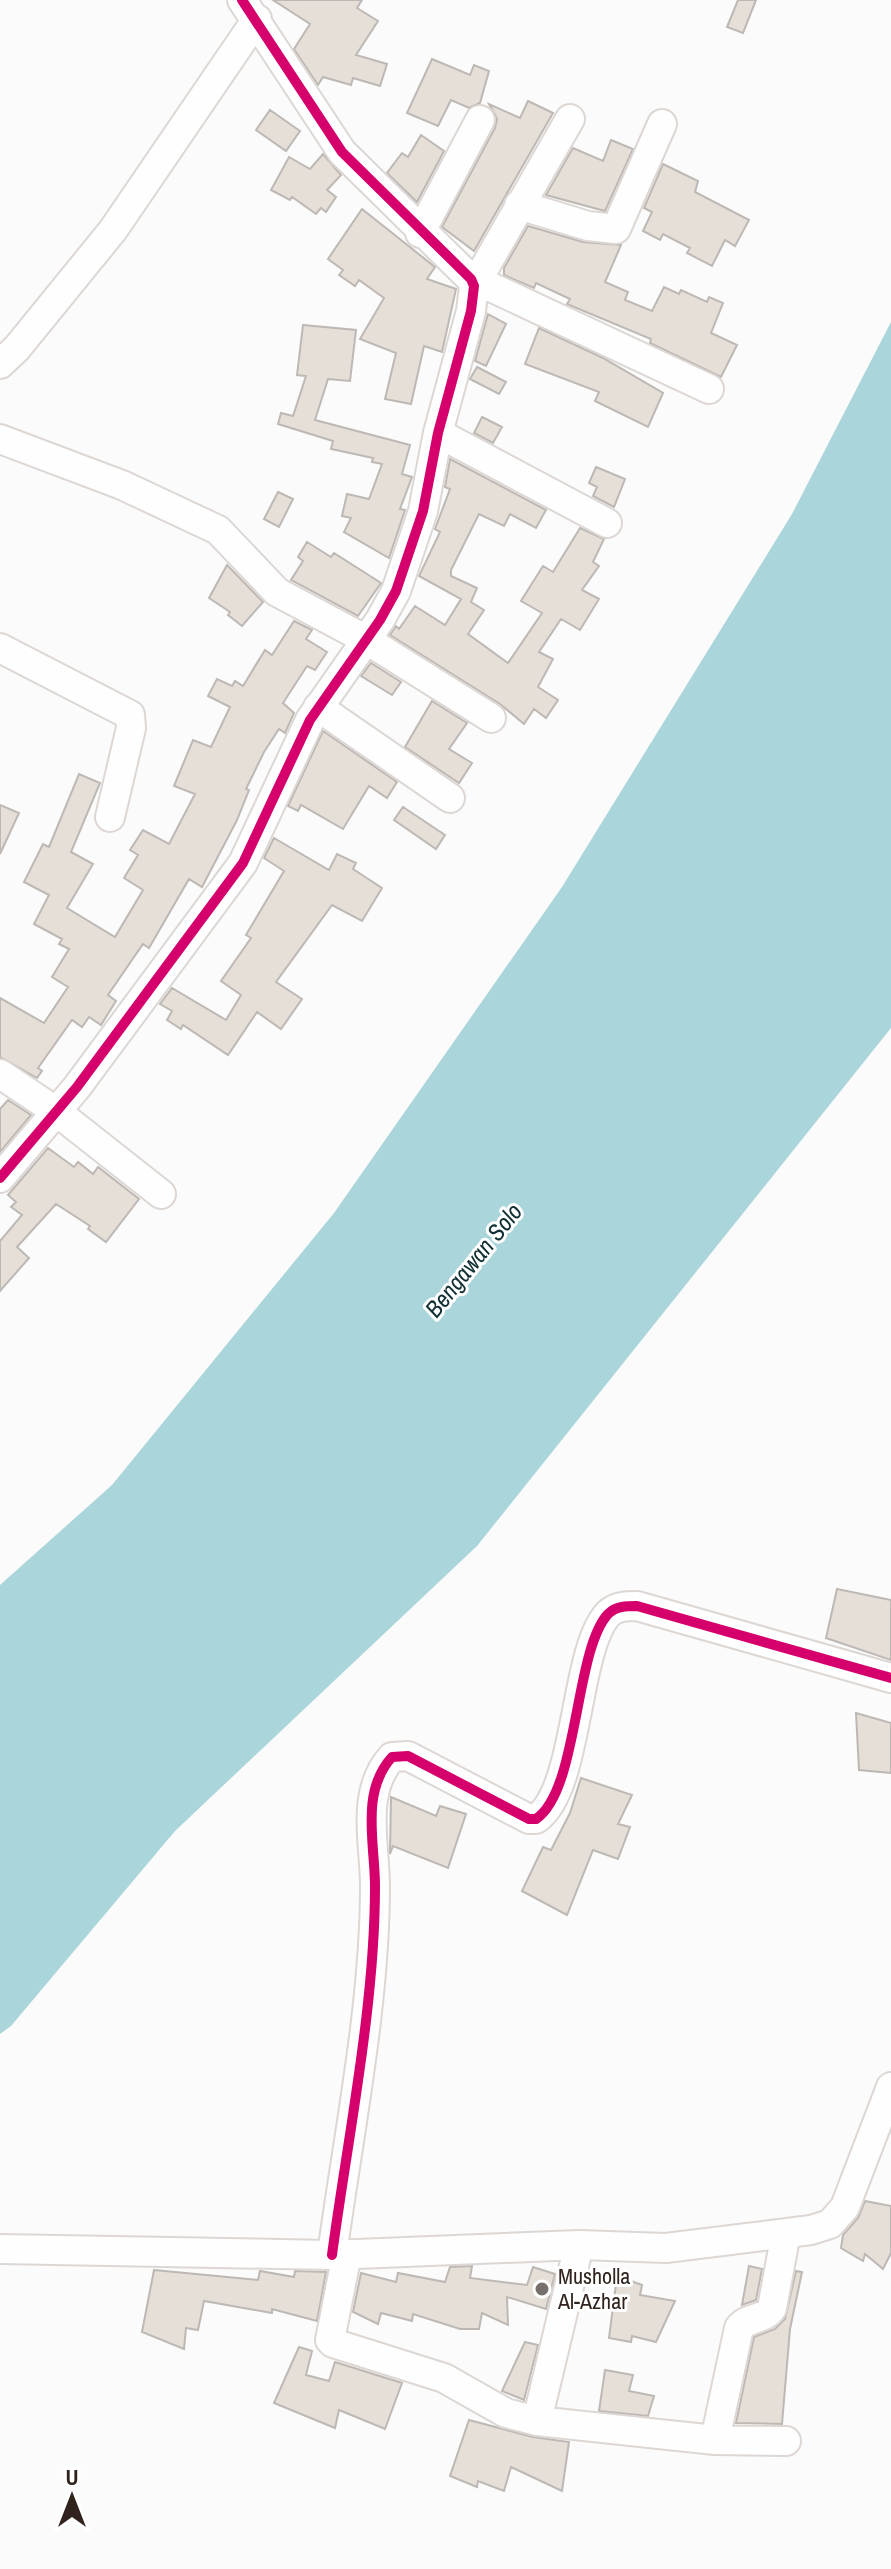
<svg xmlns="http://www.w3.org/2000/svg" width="891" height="2569" font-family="'Archivo Narrow',sans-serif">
  <rect width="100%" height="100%" fill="#fbfbfb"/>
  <path fill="#aad5da" d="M891 322V1028L477 1546 175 1831 11 2026 0 2034V1585L112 1485 334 1213 562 887 792 514Z"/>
  <path fill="#e6dfd8" stroke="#bdb8b4" stroke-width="2" d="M273 0H362L357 8 378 21 356 55 387 64 380 86 353 78 351 85 323 77 318 85 294 49 310 24Z
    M738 0H756L743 33 727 27Z
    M432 59 470 75 474 65 489 71 480 103 469 108 451 100 438 126 407 113Z
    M528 101 553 113 474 251 442 227 495 128 497 119 489 104 520 118Z
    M270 110 300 131 286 151 256 130Z
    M421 135 444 151 417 202 387 173 402 153 408 157Z
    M611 140 633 149 605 211 546 195 573 148 603 161Z
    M323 154 341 175 327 190 336 197 326 212 321 208 316 214 292 197 290 200 271 190 289 157 310 169Z
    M663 164 698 181 695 192 749 220 735 246 725 240 712 266 687 253 690 248 663 234 660 240 643 231 652 212 644 208Z
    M362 209 435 267 427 279 456 289 442 352 424 346 411 404 385 399 396 353 360 339 384 298 359 280 355 286 339 275 343 270 328 259Z
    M528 226 583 242 621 245 605 282 628 292 625 300 652 311 664 287 679 294 681 290 707 302 709 297 723 303 711 333 737 345 721 377 650 343 651 339 567 304 570 299 536 283 534 288 504 275V268Z
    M488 314 506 324 486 366 475 361Z
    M303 325 356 330 350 381 328 379 315 420 410 445 402 474 412 477 400 509 405 510 389 558 344 532 351 518 342 516 347 494 369 499 382 464 372 462 373 458 331 449 333 441 278 424 281 413 293 416 306 376 297 375Z
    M539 328 603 358 663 393 648 427 595 401 599 392 525 364Z
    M477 367 506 382 499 394 470 379Z
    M482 417 502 427 493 443 474 433Z
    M450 459 546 510 536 528 510 514 504 526 479 514 451 570V576L477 588 471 602 484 610 468 634 508 663 542 613 521 601 543 566 553 572 580 528 604 539 593 562 599 566 582 590 599 599 580 630 561 619 539 652 553 659 538 687 558 700 546 718 534 709 524 724 500 704 390 635 396 626 399 629 415 606 445 625 461 599 419 576 440 532 435 529 450 489 445 487Z
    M596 467 625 479 614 507 593 496 597 487 589 483Z
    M278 492 293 499 279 527 264 519Z
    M307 542 331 557 334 553 381 583 358 616 291 580 303 561 298 557Z
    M227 565 263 602 242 626 228 615 230 612 209 598Z
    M294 621 312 630 306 639 327 652 315 670 307 666 283 703 294 713 285 733 279 729 264 752 246 789 249 790 237 820 202 887 189 879 149 948 143 944 108 995 116 1001 101 1025 89 1017 82 1027 72 1020 38 1068 42 1071 37 1078 0 1057V998L44 1023 68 987 52 977 69 949 59 944 62 939 34 924 49 895 24 882 43 844 49 847 79 774 100 783 71 852 93 864 67 908 115 937 143 890 124 878 138 855 130 850 143 830 169 844 195 794 174 786 193 740 211 747 230 707 208 696 217 679 232 686 235 681 243 686 265 650 272 655Z
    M371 663 401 682 392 695 361 676Z
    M432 701 467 723 449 749 472 763 459 783 405 747Z
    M323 731 397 782 387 798 369 786 343 829 301 805 298 811 288 806Z
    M0 805 19 813 0 854Z
    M403 807 445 835 436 849 394 820Z
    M274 838 329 870 337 854 356 863 353 869 382 888 362 921 332 905 276 982 302 999 281 1029 257 1012 228 1055 183 1025 181 1029 167 1020 172 1011 160 1004 172 988 226 1020 241 995 221 981 251 938 246 935 284 871 264 858Z
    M8 1100 31 1115 0 1152V1109Z
    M48 1148 74 1167 78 1162 93 1174 98 1167 139 1199 106 1242 88 1229 90 1226 56 1204 17 1247 29 1258 0 1291V1241L22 1215 11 1207 16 1202 8 1195Z
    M837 1589 891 1600V1660L826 1638Z
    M856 1713 891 1723V1773L859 1770Z
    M581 1778 632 1795 618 1824 630 1827 618 1859 593 1850 567 1915 522 1891 543 1847 551 1850 570 1813Z
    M391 1797 436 1816 440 1806 466 1814 448 1868 393 1846 390 1854Z
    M865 2201 891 2206V2253L883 2269 865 2254 863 2261 841 2248 843 2235 858 2218Z
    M472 2266 470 2278 527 2285 533 2267 555 2274 546 2309 507 2297 508 2325 482 2313 479 2329H460L413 2314 412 2321 381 2313 378 2324 353 2312 361 2273 396 2282 398 2273 445 2282 450 2267Z
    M749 2266 762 2269 756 2300 742 2305Z
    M154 2270 258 2280 260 2271 294 2277 295 2271 326 2272 317 2321 272 2309V2313L204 2301 198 2330 186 2328 184 2349 142 2332Z
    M796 2271 802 2272 790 2329 782 2424 736 2423 754 2337 775 2329 785 2319Z
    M617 2276 642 2285 640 2295 675 2301 656 2342 632 2336 631 2342 609 2338Z
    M525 2342 538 2345 524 2400 502 2391Z
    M299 2347 312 2351 306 2375 329 2381 335 2362 402 2383 385 2429 339 2410 335 2428 274 2403Z
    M605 2370 633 2375 629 2391 654 2396 648 2416 599 2411Z
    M469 2420 533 2437 569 2442 562 2491 511 2467 504 2491 478 2481 477 2487 450 2476Z"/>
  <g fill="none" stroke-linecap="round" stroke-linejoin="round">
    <g stroke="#ddd7d4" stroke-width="32">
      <path id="minor" d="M519 205 588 226 616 229 662 124
        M420 233 480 120
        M478 281 709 389
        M474 286 570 119
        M0 364 17 348 113 230 257 19
        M438 433 607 523
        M0 439 122 485 218 530 277 592 365 639 491 718
        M0 648 130 715 131 728 110 817
        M318 707 450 798
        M0 1074 57 1112 161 1194
        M0 1178 77 1087 243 863 310 720 380 620 396 591 423 511 438 433 471 311 474 286 471 279 342 152 242 0
        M0 2249 332 2255 579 2245 666 2248 811 2230 830 2224 845 2207 891 2087
        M347 2254 330 2340 333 2343 444 2378 506 2413 537 2421 715 2440 786 2441
        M332 2255C348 2136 375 2006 375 1886 375 1844 360 1792 392 1757L408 1756 529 1819H536C579 1790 574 1651 608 1614 616 1606 627 1606 637 1606L891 1678
        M537 2421 579 2245
        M715 2440 739 2328C747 2317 765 2320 772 2308L786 2233"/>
    </g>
    <use href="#minor" stroke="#fefefe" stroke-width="28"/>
    <g stroke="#fff" stroke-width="15">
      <path id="cycleway" d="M0 1178 77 1087 243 863 310 720 380 620 396 591 423 511 438 433 471 311 474 286 471 279 342 152 242 0
        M332 2255C348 2136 375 2006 375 1886 375 1844 360 1792 392 1757L408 1756 529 1819H536C579 1790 574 1651 608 1614 616 1606 627 1606 637 1606L891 1678"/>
    </g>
    <use href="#cycleway" stroke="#d6006c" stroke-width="10"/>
  </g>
  <circle fill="#776f6b" stroke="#fff" stroke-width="3" cx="542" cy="2289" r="8"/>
  <g text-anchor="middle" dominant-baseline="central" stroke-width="6" stroke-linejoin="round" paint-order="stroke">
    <g font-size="22" fill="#30231d" stroke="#fff" text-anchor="start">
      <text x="558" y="2276">Musholla<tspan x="558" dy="25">Al-Azhar</tspan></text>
    </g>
    <g font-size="24" font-style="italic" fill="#102f33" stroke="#fff">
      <text transform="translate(473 1260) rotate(-51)">Bengawan Solo</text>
    </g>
  </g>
  <g transform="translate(72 2497)" stroke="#ffffff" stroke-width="6" paint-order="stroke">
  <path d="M0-6L14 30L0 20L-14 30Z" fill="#30231d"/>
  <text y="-12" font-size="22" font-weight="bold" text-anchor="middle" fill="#30231d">U</text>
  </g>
</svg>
